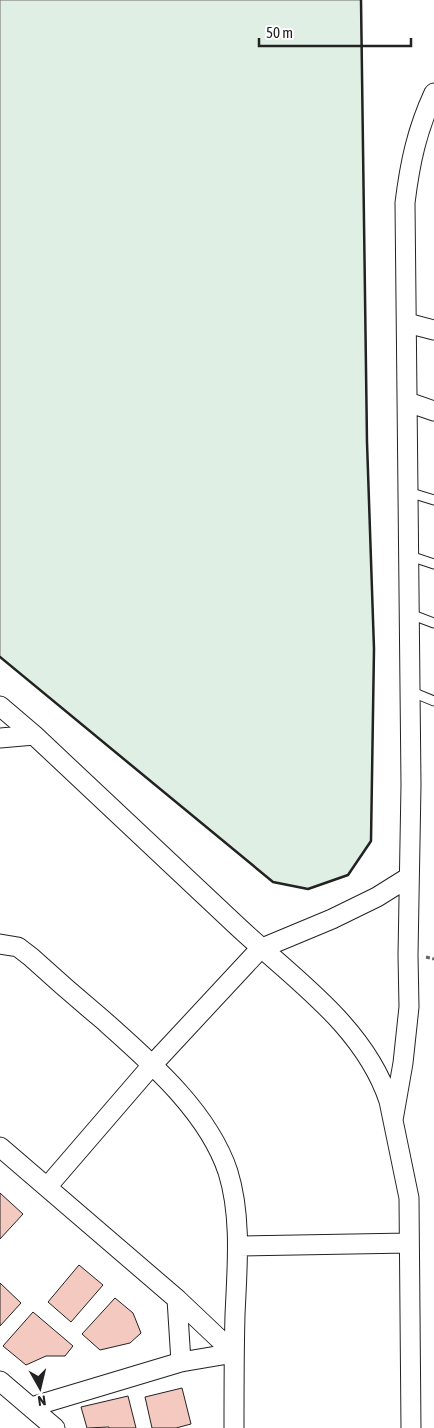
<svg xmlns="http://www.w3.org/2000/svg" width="434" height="1428" font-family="'Asap Condensed',sans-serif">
  <rect width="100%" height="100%" fill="#fff"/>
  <path fill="#e0efe3" stroke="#6f6f6f" d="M0 0H361L367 442 374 649 371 841 348 875 308 889 273 882 0 657Z"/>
  <path fill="#f3c9c0" stroke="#222" d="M0 1193 23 1214 0 1239Z
    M79 1265 103 1285 71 1322 48 1302Z
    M0 1283 21 1303 0 1326Z
    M115 1298 133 1313 141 1333 130 1343 100 1350 82 1334Z
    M33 1312 73 1346 65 1356H46L26 1365 3 1346Z
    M182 1388 191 1424 176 1428H152L145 1397Z
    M128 1396 136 1428H109V1427L87 1428 81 1407Z"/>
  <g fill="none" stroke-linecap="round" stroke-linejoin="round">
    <g stroke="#222" stroke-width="11">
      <path id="service" d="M408 492 434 500
        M410 556 434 564
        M410 614 434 623
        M412 692 434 701"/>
    </g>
    <g stroke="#222" stroke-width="21">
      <path id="minor" d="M407 323 434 330
        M408 402 434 411
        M0 706 34 735C101 798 168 861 235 924 291 977 364 1025 389 1101L409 1198 411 1428
        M0 738 34 735
        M0 944 18 947 31 957C54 978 78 999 102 1019 148 1060 208 1111 228 1172 242 1217 237 1268 235 1315 234 1352 234 1390 234 1428
        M393 1120 403 1063 409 1007 408 955 411 785 405 203C410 162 417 130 434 93
        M0 1147 177 1299 234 1353
        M47 1187 153 1064 260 949 332 919 377 897 409 877
        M238 1246 409 1243
        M177 1299 181 1362
        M0 1381 55 1428
        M31 1407 181 1362 234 1353"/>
    </g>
    <path stroke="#646464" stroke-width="3" stroke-dasharray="4 2.5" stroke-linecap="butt" d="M426 957 434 959"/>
    <use href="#service" stroke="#fff" stroke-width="9"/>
    <use href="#minor" stroke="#fff" stroke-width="19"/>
    <path stroke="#222" stroke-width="2.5" d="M0 657 273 882 308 889 348 875 371 841 374 649 367 442 361 0"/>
  </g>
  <g transform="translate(40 1388) rotate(172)" stroke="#ffffff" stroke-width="4" paint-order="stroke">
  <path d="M0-4L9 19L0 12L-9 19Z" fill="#222222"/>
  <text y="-8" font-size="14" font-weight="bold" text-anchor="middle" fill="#222222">N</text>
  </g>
  <path d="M259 38v8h152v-8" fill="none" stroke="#222222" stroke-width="2.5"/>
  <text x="266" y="38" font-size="15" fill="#222222" stroke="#ffffff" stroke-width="4" paint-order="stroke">50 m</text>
</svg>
